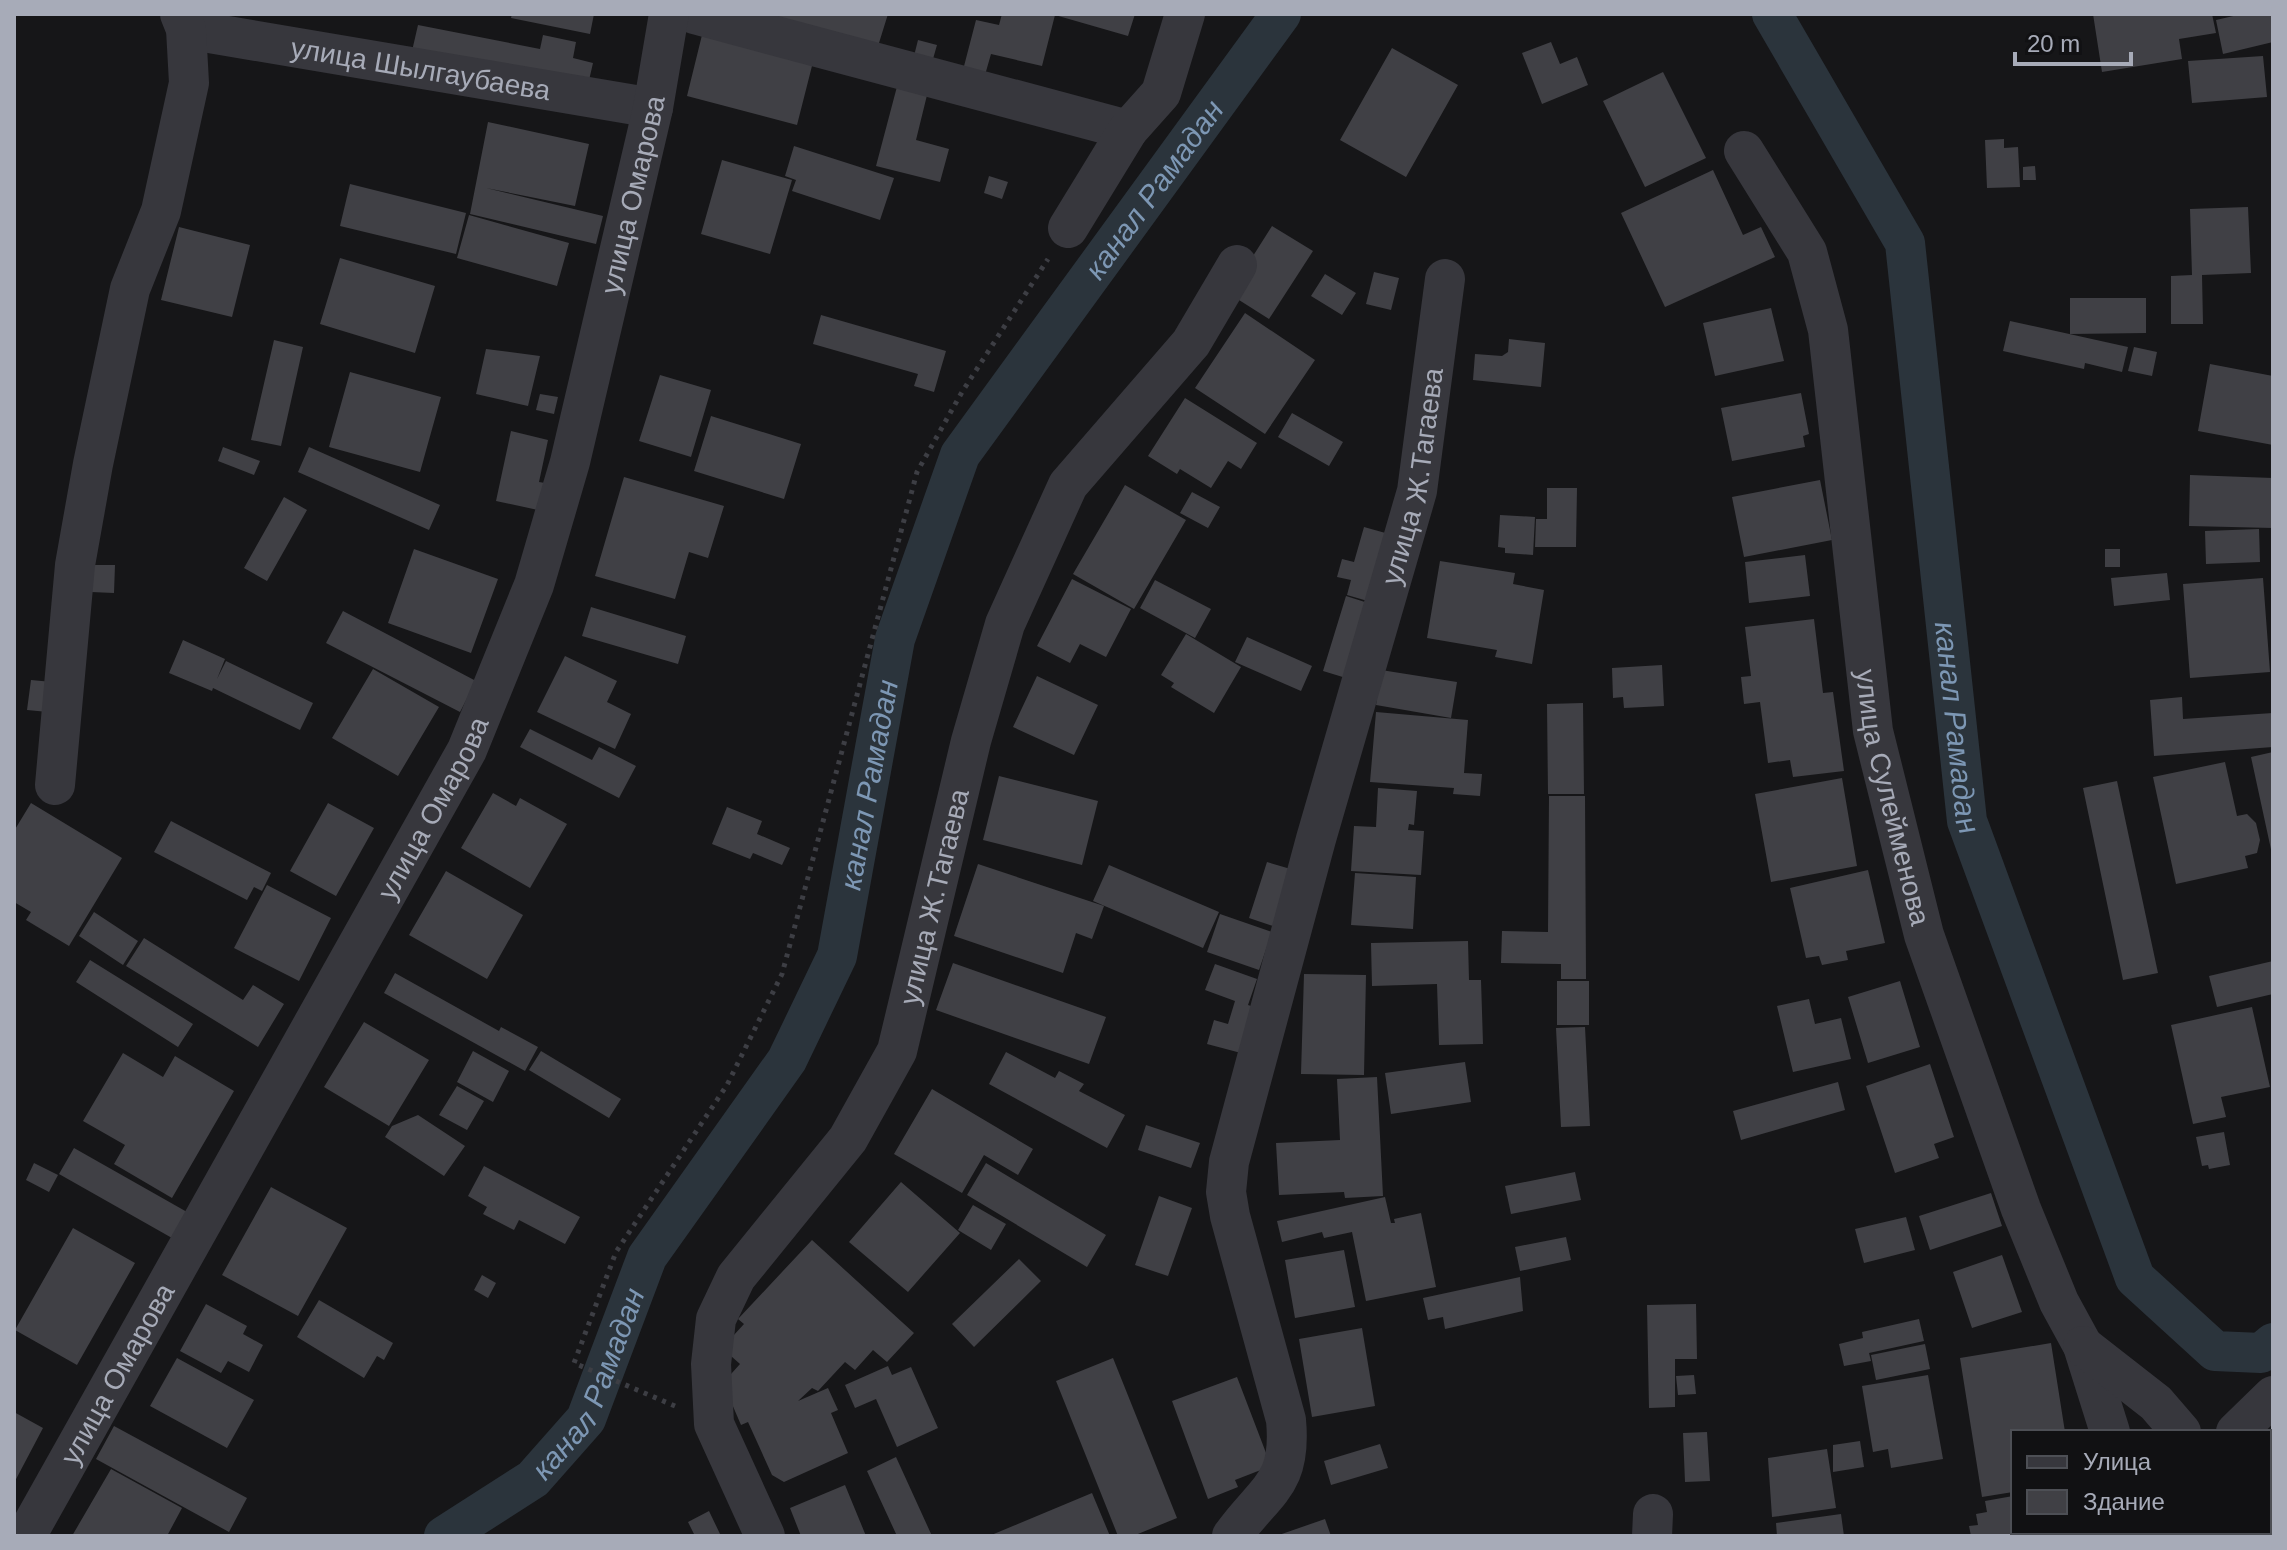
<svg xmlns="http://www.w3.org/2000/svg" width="2287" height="1550" font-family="Helvetica,sans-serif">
  <rect width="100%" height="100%" fill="#161618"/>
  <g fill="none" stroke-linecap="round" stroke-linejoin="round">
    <g stroke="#2b343c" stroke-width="40">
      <path id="s1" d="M1772 14 1905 243 1967 821 2135 1278 2215 1351 2261 1353 2273 1343"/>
      <path id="s2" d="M444 1536 533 1479 586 1419 647 1257 787 1060 837 956 895 639 960 455 1281 14"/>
    </g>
  </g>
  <path fill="#404045" d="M512 14H594L590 34 511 18Z
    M775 14H888L874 59 771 27Z
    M1002 14H1135L1128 36 1055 15 1042 66 991 54 985 75 963 70 976 20 999 25Z
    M2093 14H2212L2216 33 2179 39 2182 59 2102 72Z
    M2242 14H2273V42L2223 54 2216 20Z
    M418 25 540 49 543 35 576 42 573 58 593 63 587 89 412 51Z
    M702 35 813 62 797 125 687 96Z
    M918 40 937 45 931 66 913 60Z
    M1551 42 1560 64 1577 57 1588 85 1542 104 1522 53Z
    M1392 48 1458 85 1406 177 1340 140Z
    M2263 56 2267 97 2192 103 2188 61Z
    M1663 72 1706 158 1645 187 1603 101Z
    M899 79 929 87 916 140 949 149 940 182 876 166Z
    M488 122 589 144 575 206 486 188 603 216 596 244 470 214Z
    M2004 139V148L2018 147 2020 187 1987 188 1985 140Z
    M794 146 894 178 880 220 792 191 796 180 785 176Z
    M722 160 792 180 770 254 701 234Z
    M2035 166 2036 180H2023V167Z
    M1713 170 1743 235 1761 227 1775 257 1665 307 1621 213Z
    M989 176 1008 182 1002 199 984 193Z
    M350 184 466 213 456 254 340 226Z
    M2248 207 2251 273 2202 275 2203 324H2171V276L2192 275 2190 209Z
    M469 215 569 243 557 286 457 258Z
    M1272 226 1313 251 1269 319 1239 300 1241 275Z
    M179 227 250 245 232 317 161 300Z
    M340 258 435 286 415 353 320 324Z
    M1374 272 1399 278 1391 310 1366 304Z
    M1325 274 1356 293 1342 315 1311 296Z
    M2070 298H2146V333L2070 334Z
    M1771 308 1784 361 1715 376 1703 323Z
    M1245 313 1315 360 1265 434 1195 388Z
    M821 315 946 351 934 392 914 386 918 374 813 344Z
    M2010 321 2128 347 2122 372 2085 363 2084 369 2003 351Z
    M1509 339 1545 343 1541 387 1473 380 1475 354 1502 356 1508 352Z
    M274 340 303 347 281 446 251 440Z
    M2134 347 2157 352 2152 376 2128 371Z
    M486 349 540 356 528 406 476 394Z
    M2210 364 2273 376V445L2198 431Z
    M350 372 441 397 420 472 329 447Z
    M660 375 711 390 691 457 639 441Z
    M1801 393 1809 434 1803 436 1805 447 1732 461 1721 408Z
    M540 394 558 397 554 414 536 410Z
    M1185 398 1257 443 1241 469 1228 461 1211 488 1180 469 1177 474 1148 456Z
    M1292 413 1343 442 1329 466 1278 437Z
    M711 416 801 444 784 499 694 471Z
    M511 431 548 440 539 482 545 483 538 510 496 501Z
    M223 447 260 461 254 475 218 461Z
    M309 447 440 505 429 530 298 472Z
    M2190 475 2273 478V528L2189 526Z
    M624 477 724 506 708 558 689 552 675 599 595 576Z
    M1820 480 1832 540 1744 557 1732 497Z
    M1125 485 1186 520 1134 609 1073 574Z
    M1547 488H1577L1576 547H1535L1536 519H1547Z
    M1192 492 1220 507 1208 528 1180 513Z
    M284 497 307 510 267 581 244 568Z
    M1500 515 1535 517 1533 555 1505 553V548L1498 547Z
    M1364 527 1389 534 1371 602 1347 595 1351 580 1337 577 1342 559 1354 562Z
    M2259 529 2260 562 2206 564 2205 531Z
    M414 549 498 579 471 653 388 623Z
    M2105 549H2120V567H2105Z
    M1805 555 1810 596 1749 603 1745 562Z
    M1440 561 1515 573 1513 584 1544 590 1532 664 1495 657 1497 650 1427 638Z
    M92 565H115L114 593 91 592Z
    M2167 573 2170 600 2114 606 2111 578Z
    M2263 578 2270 672 2190 678 2183 584Z
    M1072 579 1131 609 1106 657 1080 644 1070 663 1037 646Z
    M1155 580 1211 609 1195 638 1140 608Z
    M1346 596 1368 603 1346 678 1323 671Z
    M591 607 686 636 678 664 582 636Z
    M343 611 476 681 460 712 326 643Z
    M1814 619 1823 693 1833 692 1844 771 1793 777 1790 760 1768 763 1760 702 1744 704 1741 677 1751 676 1745 627Z
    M1186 634 1241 667 1214 713 1171 687 1174 683 1161 675Z
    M1247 637 1312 666 1301 691 1235 662Z
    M183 640 225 659 217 679 226 661 313 703 300 730 213 688 212 691 169 673Z
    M565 656 617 681 607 702 631 714 615 749 537 712Z
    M1662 665 1664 706 1624 708 1623 697 1613 698 1612 668Z
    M373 669 439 707 398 776 332 738Z
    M1381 670 1457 682 1451 718 1376 705Z
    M1037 676 1098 705 1074 755 1013 727Z
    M31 680 52 682 48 712 27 710Z
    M2182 697 2183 719 2273 713V747L2154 756 2150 700Z
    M1583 703 1584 794H1548L1547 704Z
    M1376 712 1468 720 1464 773 1482 774 1480 796 1453 794 1454 788 1370 782Z
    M530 729 592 760 599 747 636 766 619 798 520 747Z
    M2273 752V854H2272L2251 757Z
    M2225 762 2237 816 2247 814 2256 823 2260 840 2257 853 2245 856 2248 868 2176 884 2153 777Z
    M999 776 1098 801 1082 865 983 840Z
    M1842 778 1857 866 1771 882 1755 794Z
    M2117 781 2158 973 2123 980 2083 788Z
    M1378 788 1417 791 1414 825 1409 824 1408 830 1424 831 1421 875 1351 871 1354 826 1376 827Z
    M493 793 516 806 520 798 567 824 530 888 461 848Z
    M1549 796H1585L1586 979H1561V964L1501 963 1502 931 1548 932Z
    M31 803 122 858 69 946 26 920 31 912 14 902V831Z
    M328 803 374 828 336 896 290 871Z
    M727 807 762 821 757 834 790 848 782 865 753 853 750 859 712 844Z
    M171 821 271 873 262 891 254 887 247 900 154 852Z
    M1267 862 1294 870 1276 927 1249 918Z
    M978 864 1104 906 1092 939 1076 933 1063 973 954 936Z
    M1109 865 1219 912 1203 948 1093 901Z
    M1868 870 1885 943 1846 951 1848 960 1822 965 1819 956 1806 958 1790 888Z
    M446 871 523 915 487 979 409 935Z
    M1355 873 1416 877 1413 929 1351 925Z
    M267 885 331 918 299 981 234 948Z
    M94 912 138 941 123 965 79 936Z
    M1220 914 1272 932 1259 970 1207 952Z
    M144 938 243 1000 253 985 284 1004 258 1047 126 966Z
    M1468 941 1469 980H1481L1483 1044 1439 1045 1437 984 1372 986 1371 943Z
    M90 960 193 1024 178 1047 76 982Z
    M2273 961V994L2217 1007 2209 976Z
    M953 963 1106 1017 1089 1064 936 1010Z
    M1215 964 1257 979 1248 1005 1254 1007 1241 1053 1207 1044 1214 1020 1228 1024 1235 1001 1205 990Z
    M395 973 499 1031 501 1027 538 1047 525 1071 384 993Z
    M1304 974 1366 975 1364 1075 1301 1074Z
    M1557 981H1589V1025H1557Z
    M1900 981 1920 1047 1868 1063 1848 997Z
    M1809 999 1815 1024 1841 1018 1851 1059 1793 1072 1777 1006Z
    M2252 1007 2270 1087 2221 1097 2226 1117 2193 1124 2171 1025Z
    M364 1022 429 1060 389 1126 324 1087Z
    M1585 1027 1590 1126 1561 1127 1556 1028Z
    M473 1051 509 1071 493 1102 457 1082Z
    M541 1051 621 1099 609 1118 529 1070Z
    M1006 1052 1055 1078 1059 1071 1084 1084 1079 1091 1125 1115 1107 1148 989 1084Z
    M123 1053 163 1077 175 1056 234 1091 172 1198 114 1164 125 1145 83 1121Z
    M1465 1062 1471 1102 1391 1114 1385 1073Z
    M1930 1064 1954 1137 1934 1144 1939 1158 1895 1173 1866 1086Z
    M1377 1077 1383 1196 1345 1198 1344 1192 1279 1195 1276 1143 1340 1140 1337 1079Z
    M1838 1082 1845 1110 1741 1140 1733 1111Z
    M457 1086 484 1101 467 1130 439 1115Z
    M932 1089 1033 1149 1018 1175 984 1155 962 1193 894 1154Z
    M418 1115 465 1146 444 1176 385 1137 392 1126Z
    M1146 1125 1200 1143 1191 1168 1138 1150Z
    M2224 1132 2230 1165 2209 1169 2208 1165 2202 1166 2196 1137Z
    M74 1148 187 1212 172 1238 59 1174Z
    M34 1163 58 1175 49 1192 26 1180Z
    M986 1163 1106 1235 1087 1267 967 1195Z
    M484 1166 580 1217 565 1244 519 1220 514 1230 483 1214 487 1207 468 1196Z
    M1575 1172 1581 1200 1511 1214 1505 1186Z
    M901 1182 960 1233 908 1292 849 1242Z
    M271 1187 347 1228 298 1316 222 1275Z
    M1991 1193 2002 1226 1930 1250 1919 1216Z
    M1159 1196 1192 1208 1168 1276 1135 1265Z
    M1385 1197 1391 1223H1395L1394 1219 1421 1213 1436 1287 1366 1301 1352 1232 1324 1238 1322 1232 1282 1242 1277 1221Z
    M973 1205 1006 1224 991 1250 958 1230Z
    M1906 1217 1915 1250 1864 1263 1855 1229Z
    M73 1228 135 1263 77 1365 15 1330Z
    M1566 1237 1571 1260 1520 1271 1515 1247Z
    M812 1240 914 1333 887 1362 873 1350 855 1370 845 1362 818 1391 812 1388 798 1401 828 1388 838 1410 831 1413 848 1453 784 1482 772 1475 748 1422 741 1425 723 1383 740 1364 722 1348 744 1324 738 1319Z
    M1344 1250 1355 1307 1295 1318 1285 1260Z
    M2002 1255 2022 1312 1972 1328 1953 1272Z
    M1019 1259 1041 1281 974 1347 952 1324Z
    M482 1275 496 1283 488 1298 474 1290Z
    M1520 1277 1523 1311 1445 1329 1443 1317 1428 1320 1423 1298Z
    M319 1300 393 1343 384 1360 377 1356 364 1378 297 1337Z
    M206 1304 247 1326 243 1334 263 1345 249 1372 228 1361 221 1373 180 1351Z
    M1696 1304 1697 1359H1675V1407L1649 1408 1647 1305Z
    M1919 1319 1924 1341 1869 1353 1871 1361 1844 1366 1839 1344 1863 1338 1862 1332Z
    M1362 1328 1375 1406 1312 1417 1299 1339Z
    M2051 1343 2065 1432H2013V1492L1982 1497 1960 1358Z
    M1925 1344 1930 1369 1876 1380 1871 1355Z
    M177 1358 254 1400 227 1448 150 1406Z
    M1113 1358 1177 1518 1133 1536H1118L1056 1381Z
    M888 1366 892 1375 911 1367 938 1428 897 1447 876 1399 855 1408 845 1385Z
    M1694 1375 1696 1394 1678 1395 1676 1376Z
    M1928 1375 1943 1459 1891 1468 1888 1449 1873 1452 1862 1386Z
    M1237 1377 1271 1466 1235 1480 1238 1487 1208 1499 1172 1401Z
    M14 1412 43 1428 14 1483Z
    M114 1426 247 1498 229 1532 96 1459Z
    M1707 1432 1710 1481 1685 1482 1683 1433Z
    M1860 1441 1864 1467 1833 1472V1445Z
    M1380 1444 1388 1468 1331 1485 1324 1461Z
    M1827 1449 1836 1508 1772 1517 1768 1458Z
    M896 1457 932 1536H897L867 1471Z
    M111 1469 182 1508 167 1536H72Z
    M845 1485 866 1536H801L790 1508Z
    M1092 1493 1110 1536H989Z
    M2013 1496V1532H2066L2067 1536H1971L1969 1526 1978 1525 1976 1514 1987 1512 1985 1501Z
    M709 1511 721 1536H695L688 1522Z
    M1841 1514 1844 1536H1777L1776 1523Z
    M1325 1519 1331 1536H1276Z"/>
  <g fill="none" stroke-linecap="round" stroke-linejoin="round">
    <path stroke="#3d3e44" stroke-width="5" stroke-dasharray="4 6" stroke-linecap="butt" d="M675 1406 574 1363 616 1252 727 1085 782 974 917 472 962 392 1048 259"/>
    <g stroke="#37373d" stroke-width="40">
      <path d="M694 14 1128 130"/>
      <path id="s3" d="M186 29 653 108"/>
      <path id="s4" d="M1744 151 1807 252 1828 330 1873 731 1924 935 2021 1209 2059 1302 2083 1346 2110 1432"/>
      <path d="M1068 228 1128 130 1161 93 1185 14"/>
      <path d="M55 785 75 565 93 464 130 289 161 211 189 83 186 29 180 14"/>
      <path d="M2083 1346 2156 1403 2181 1432"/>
      <path d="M2236 1432 2273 1396"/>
      <path d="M2126 1532V1536"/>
      <path d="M2253 1532 2254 1536"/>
      <path id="s5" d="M26 1536 467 750 534 585 570 462 653 108 669 14"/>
      <path id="s6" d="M765 1536 714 1424 711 1364 716 1319 736 1277 848 1139 897 1051 971 741 1005 624 1068 485 1191 343 1237 265"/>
      <path id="s7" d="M1232 1536C1266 1489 1292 1485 1286 1420L1230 1216 1226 1192 1229 1162 1316 839 1417 491 1445 279"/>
      <path d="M1652 1536 1653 1514"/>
    </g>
  </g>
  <g text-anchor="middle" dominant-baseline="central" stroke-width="7" stroke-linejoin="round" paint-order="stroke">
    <g font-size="28" fill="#a7abb8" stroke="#111113">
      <text stroke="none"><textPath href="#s3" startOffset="238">улица Шылгаубаева</textPath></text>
      <text stroke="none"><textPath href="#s5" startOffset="1482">улица Омарова</textPath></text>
      <text stroke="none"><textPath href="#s7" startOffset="1110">улица Ж.Тагаева</textPath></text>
      <text stroke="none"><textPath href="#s4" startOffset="672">улица Сулейменова</textPath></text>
      <text stroke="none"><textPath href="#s5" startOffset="834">улица Омарова</textPath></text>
      <text stroke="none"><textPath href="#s6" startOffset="712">улица Ж.Тагаева</textPath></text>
      <text stroke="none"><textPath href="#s5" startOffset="186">улица Омарова</textPath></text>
    </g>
    <g font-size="30" font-style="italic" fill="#7d97b4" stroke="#111113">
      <text stroke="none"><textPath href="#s2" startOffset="1562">канал Рамадан</textPath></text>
      <text stroke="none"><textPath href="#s1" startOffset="752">канал Рамадан</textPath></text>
      <text stroke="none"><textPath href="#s2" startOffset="890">канал Рамадан</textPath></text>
      <text stroke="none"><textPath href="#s2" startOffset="218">канал Рамадан</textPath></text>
    </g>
  </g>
  <rect width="2287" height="1550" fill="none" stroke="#a7abb8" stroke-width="32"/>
  <rect x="2011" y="1430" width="260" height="104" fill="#111113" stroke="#4d4f55" stroke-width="2"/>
  <rect x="2027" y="1456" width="40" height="12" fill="#37373d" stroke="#4d4f55" stroke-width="2"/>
  <text x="2083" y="1470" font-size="24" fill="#a7abb8">Улица</text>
  <rect x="2027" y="1490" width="40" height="24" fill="#404045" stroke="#4d4f55" stroke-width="2"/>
  <text x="2083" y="1510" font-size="24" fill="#a7abb8">Здание</text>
  <path d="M2015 52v12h116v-12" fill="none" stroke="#a7abb8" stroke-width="4"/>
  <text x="2027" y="52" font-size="24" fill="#a7abb8" stroke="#111113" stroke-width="6" paint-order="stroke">20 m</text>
</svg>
